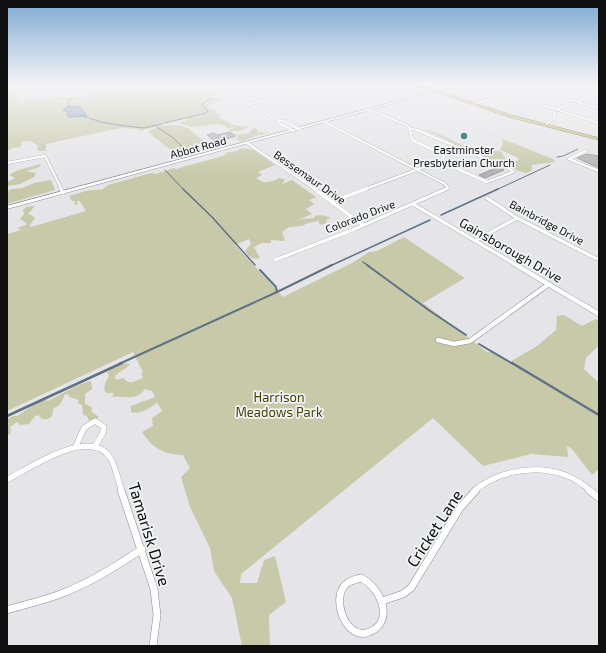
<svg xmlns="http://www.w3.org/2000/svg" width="606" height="653" font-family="'Exo 2',sans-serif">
  <rect width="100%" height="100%" fill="#e5e5e9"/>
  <path fill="#c7c9a9" d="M132 84 142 91H145L150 94 163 89 172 88 182 90 189 86 196 85 193 87 202 88 196 92H205L203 93 204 94H216L212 97 219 98 220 101 208 106 213 109 217 110 216 113 221 115 218 118 231 123 230 125 250 127 239 131H229V129L235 128 234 127 227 128 226 126 216 124 192 127 179 123 180 122 187 120V118L139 131 138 129 121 128 46 144V150L45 151H38L37 145 31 141 22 142 20 147 12 148 7 151V91H17L15 92 21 103 30 101 25 102 24 100 34 99 35 100 57 97 84 98 101 89 92 88 94 85Z
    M178 125 188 128 207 144 177 155C167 146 157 141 148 131L161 126Z
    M253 128 257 129 258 132 270 133 258 135 242 141 236 140 238 137 237 135 249 133Z
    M476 128 553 159 555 162C546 164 539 163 532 165V170L527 173 519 171 509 166 468 150 424 129C439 132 451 141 465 146 477 151 490 148 502 152 504 161 511 162 519 160L517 157 500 150 503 143 502 139Z
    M242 148 254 150 275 165 258 172 262 175 256 178C264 185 271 182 280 178L285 180 282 184 292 180 316 197 309 200 314 204 306 209 312 214 293 222 302 219 314 218 315 216 320 215 329 217V219L326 220 327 222C325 224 322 225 319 224V221L308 223 302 226 289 227 282 232 285 240 284 241 271 240V243H262L254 247 260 258C254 260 248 257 245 251L251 244 249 239 235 245 283 297 352 263 369 252 377 251 404 237 465 278 423 303 487 352H492L508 363 537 346 556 330 557 316 564 315 582 326 596 319 599 321V345L586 358 584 369 599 383V469L592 475 572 449 567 446 568 457 531 454 483 466 433 418 241 574 240 583H257L264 560 275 556 286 602 269 615 270 646H242L232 598 214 571 210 548 190 507 181 477 190 468 183 455C164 454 153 449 142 432L153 426 152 418 162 411 157 402C151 408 140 415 131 412V406L155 397 152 391 145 389C137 401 125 396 112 397L114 393H106C102 387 106 381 109 376L107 373 110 370 126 363 130 364C126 370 119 370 115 377L116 380 123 378C130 386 134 381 143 378L141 374 143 372 133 352 7 411V234L21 230 17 228 26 225V223L20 219 24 214 23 210 26 207 35 206 28 214 31 215 35 218 30 225 31 227 86 211 79 200 77 202 78 204 74 205 75 201H72L69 196C76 194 84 191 91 190 99 189 101 192 108 185L151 173 156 174 174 168 176 169 226 155 225 153 237 151Z
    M41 164 40 167 26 171 36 173 34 177 20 184 7 186V182L15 178 9 175 18 170Z
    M51 180 55 190 7 204V191L12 189 22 188 34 183Z
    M91 381 92 389 85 394V404L92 407V412L99 417 94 420 89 421 87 416 83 415 82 405 78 403 79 400 69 397 68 394 64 395C64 401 58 407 53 409L52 416 48 419H42L38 415 35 416 29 424 20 425 17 422 10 427 11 433 7 436V419L13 416H17L43 399 48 401C62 394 75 385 91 381Z"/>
  <path fill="#819cb4" stroke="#5f7283" d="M68 106 80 107 87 116 69 117 67 114 68 112 63 110Z"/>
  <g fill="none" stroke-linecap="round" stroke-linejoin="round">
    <path stroke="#5f7283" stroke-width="1" d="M69 106 68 101 73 98
      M83 116 101 122 125 126
      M165 123 206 113 208 111 201 105 211 98
      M126 126 144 128 162 124
      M157 127 172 137 188 152
      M557 157 563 156 578 149
      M165 170 184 190
      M496 190 550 165"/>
    <path stroke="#5f7283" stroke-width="1.5" d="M183 189 212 217 255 265
      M441 215 498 189
      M363 262 369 266
      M330 266 430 220"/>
    <path stroke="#5f7283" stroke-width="2" d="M367 265 430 311 466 335
      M277 292 332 265
      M479 344 513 364
      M119 364 277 292 276 287 260 270"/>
    <path stroke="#5f7283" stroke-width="2.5" d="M512 363 599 415
      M7 416 122 363"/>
  </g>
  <path fill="#b2b2b5" stroke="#9b9b9e" d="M230 132 236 136 216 142 207 135 214 133 217 135Z
    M586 154 599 156V168L577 158Z
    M498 167 504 170 485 178 479 175Z"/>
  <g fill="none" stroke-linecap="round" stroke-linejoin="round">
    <g stroke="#8b8b8e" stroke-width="2.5">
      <path id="minor-far5" d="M53 84 55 87 67 89 107 90
        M162 84V87H167L163 84
        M212 84 234 100 253 106 277 120 284 121 299 129
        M503 84 526 88 599 108
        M555 84 596 95
        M192 88 211 84
        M576 89 590 84
        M510 91 539 104 599 123
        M226 94 270 84
        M249 104 343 84
        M473 105 501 95 510 90
        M369 110 407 125 410 131
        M277 120 279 123 294 131
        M325 122 342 131
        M544 126 554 118V113L557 109 599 94
        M409 128 420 131"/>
    </g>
    <g stroke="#8b8b8e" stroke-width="3">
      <path id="minor-far4" d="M292 130 294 131
        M340 130 445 184 448 188 444 190
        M417 130 510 169 513 172 487 182 440 161
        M247 143 316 190
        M586 151 569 159 599 171
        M7 163 45 156 62 190
        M363 190 440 161 444 157 442 154 412 140 410 130"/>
    </g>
    <g stroke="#8b8b8e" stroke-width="4">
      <path id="minor-far3" d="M61 189 63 193
        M314 189 363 225
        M487 198 517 218 597 259 599 257
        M331 202 366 189
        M413 204 518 266
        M475 241 517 218
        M275 260 355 229 446 189"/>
    </g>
    <g stroke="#8b8b8e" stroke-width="5.5">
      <path id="minor-far2" d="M516 265 599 314
        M438 340 454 344 470 341 549 284"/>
    </g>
    <g stroke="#8b8b8e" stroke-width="6">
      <path id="minor-far1" d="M76 446 84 428 95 421 104 427 102 435 95 446
        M7 480C29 468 92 425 111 459 116 468 118 481 122 491
        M474 491C498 471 535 464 565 475 574 478 583 484 591 491"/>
    </g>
    <g stroke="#8b8b8e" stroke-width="8">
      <path id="minor" d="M121 490 154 589 157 615 153 646
        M589 490 599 498
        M361 578C382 588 396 625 366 633 344 638 329 593 349 582 353 580 357 579 361 578Z
        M382 601 403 594 411 588 460 508 476 490
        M7 610C24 605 41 601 58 595 88 584 115 567 142 549"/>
    </g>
    <g stroke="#8b8b8e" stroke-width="1">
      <path id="secondary" d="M9 84H12L7 89V86Z
        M460 84H465L7 209V206Z"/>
    </g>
    <g stroke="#726522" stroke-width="1">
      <path id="primary" d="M417 84 511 115 599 138V140L509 117 412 84Z"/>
    </g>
    <use href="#minor-far5" stroke="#fff" stroke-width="2"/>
    <use href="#minor-far4" stroke="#fff" stroke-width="2.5"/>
    <use href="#minor-far3" stroke="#fff" stroke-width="3.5"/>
    <use href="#minor-far2" stroke="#fff" stroke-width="4.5"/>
    <use href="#minor-far1" stroke="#fff" stroke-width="5.5"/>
    <use href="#minor" stroke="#fff" stroke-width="7"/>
    <use href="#secondary" fill="#fff" fill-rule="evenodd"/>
    <use href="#primary" fill="#cabe80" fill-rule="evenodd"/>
  </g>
  <linearGradient id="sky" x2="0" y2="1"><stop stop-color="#7faad3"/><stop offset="0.48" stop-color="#f3f3f5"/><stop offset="1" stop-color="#f3f3f5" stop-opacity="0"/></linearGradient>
  <rect width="606" height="176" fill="url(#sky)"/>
  <circle fill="#458d8b" stroke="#f2f3f6" stroke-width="1.5" cx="464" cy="136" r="4"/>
  <g text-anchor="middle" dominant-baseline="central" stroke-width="3.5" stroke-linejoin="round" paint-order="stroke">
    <g font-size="11" fill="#0f0f10" stroke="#f2f3f6">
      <text transform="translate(198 147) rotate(-15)">Abbot Road</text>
      <text transform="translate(310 177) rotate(35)">Bessemaur Drive</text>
      <text transform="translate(360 216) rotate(-21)">Colorado Drive</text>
      <text transform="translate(547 222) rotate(28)">Bainbridge Drive</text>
    </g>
    <g font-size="11" fill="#0f0f10" stroke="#f2f3f6">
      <text x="464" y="149">Eastminster<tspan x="464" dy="13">Presbyterian Church</tspan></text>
    </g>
    <g font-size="13" fill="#0f0f10" stroke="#f2f3f6">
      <text transform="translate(511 250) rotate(30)">Gainsborough Drive</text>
    </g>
    <g font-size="13" fill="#424305" stroke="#f2f3f6">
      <text x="279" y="397">Harrison<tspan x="279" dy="15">Meadows Park</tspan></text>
    </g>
    <g font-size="16" fill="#0f0f10" stroke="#f2f3f6">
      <text transform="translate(434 528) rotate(-57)">Cricket Lane</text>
      <text transform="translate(150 534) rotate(73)">Tamarisk Drive</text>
    </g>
  </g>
  <rect width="606" height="653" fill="none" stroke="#0f0f10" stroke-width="16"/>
</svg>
